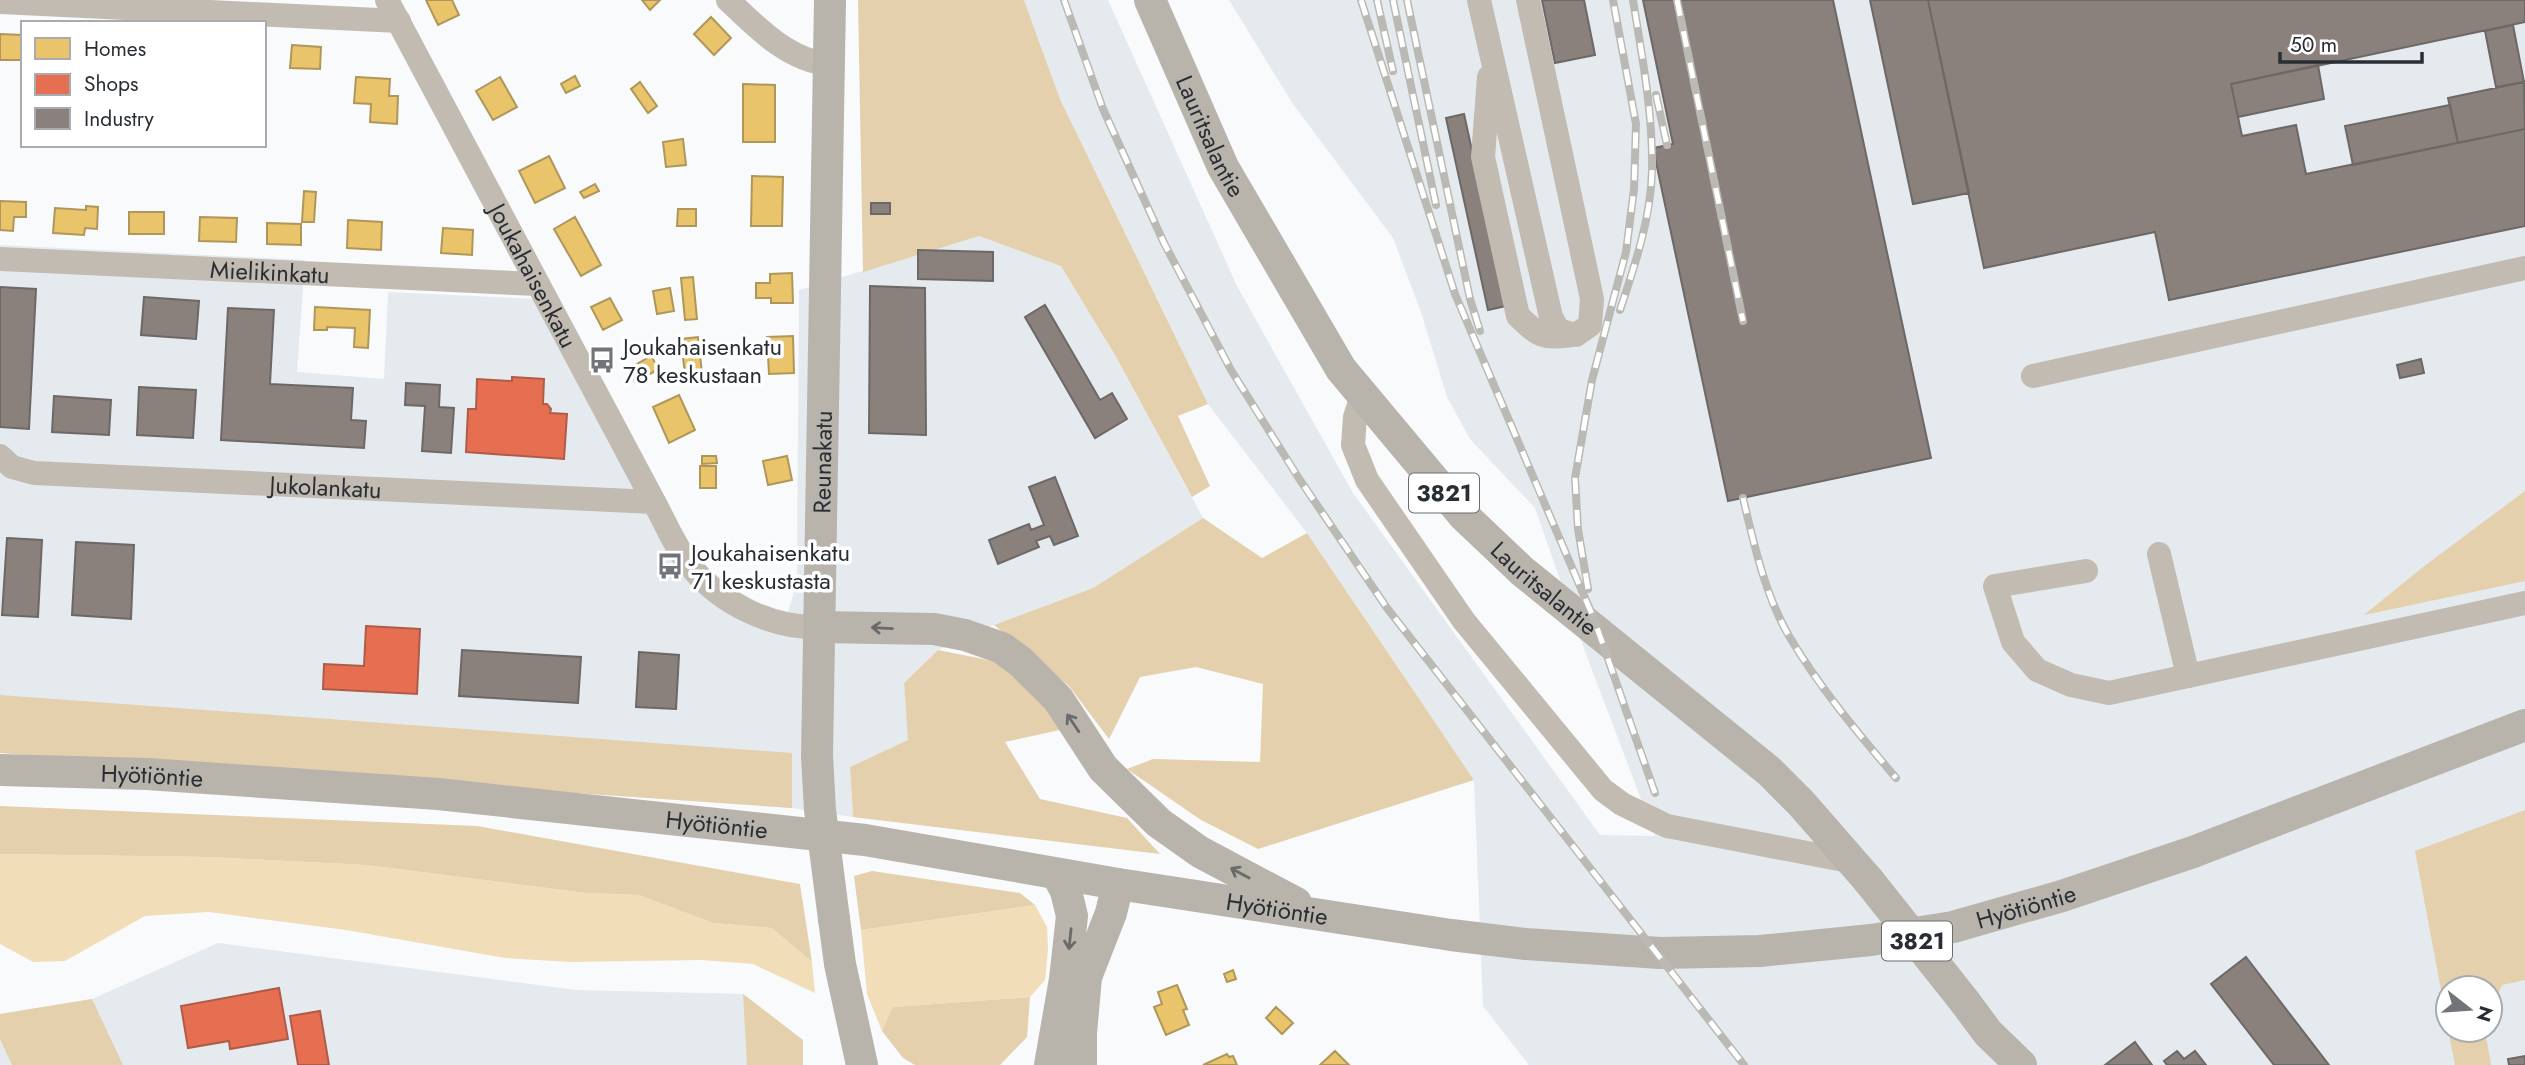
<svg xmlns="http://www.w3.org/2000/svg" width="2525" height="1065" font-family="Jost,sans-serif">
  <rect width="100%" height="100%" fill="#f8fafc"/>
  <path fill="#e5eaef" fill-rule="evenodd" d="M1024 0H1108L1237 286 1353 493 1600 835 1655 836 1586 654 1535 508 1470 439 1447 397 1421 312 1393 238 1293 104 1229 0H2525V1065H1529L1483 1006 1474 780 1307 533 1208 404 1060 99ZM2448 988H2490V1030H2448Z
    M979 236 1062 266 1115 355 1203 518 1093 588 994 625 938 650 904 683 909 740 850 767 853 817 792 808 0 753V245L305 260 297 372 384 379 388 292 556 300 697 559 726 584 786 619 797 582 799 290Z
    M218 943 576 990 743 994 803 1040V1065H0V1014L92 999Z"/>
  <path fill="#f2ddb9" d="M0 854 209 857 366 865 587 893 639 895 713 923 772 928 812 962 815 993 753 964 702 960 571 962 505 958 346 930 209 912 145 916 65 961 33 962 0 944Z
    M1035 905 1047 927 1048 950 1045 980 1030 997 894 1007 882 1031 867 994 861 930Z"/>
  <path fill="#e4d0ac" d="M858 0H1024L1060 99 1208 404 1178 416 1210 486 1192 497 1115 355 1061 266 979 236 863 272Z
    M2525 491V581L2364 615 2423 567Z
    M1203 518 1262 558 1307 533 1474 780 1258 849 1201 820 1127 769 1153 759 1260 762 1263 684 1196 667 1140 677 1109 739 1069 686 994 625 1093 588Z
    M938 650 993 661 1029 683 1060 730 1005 742 1040 799 1127 818 1160 854 853 817 850 767 908 740 904 683Z
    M0 695 792 753V808L0 753Z
    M0 806 477 826 800 884 812 962 772 928 713 923 639 895 587 893 366 865 209 857 0 854Z
    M2525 810V980L2502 985 2490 1012V988H2448V1027L2415 851Z
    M872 871 1020 893 1035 905 861 930 854 876Z
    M743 994 803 1040V1065H747Z
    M1030 997 1027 1037 1000 1065H915L903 1058 882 1031 893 1007Z
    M92 999 123 1065H12L0 1039V1014Z
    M2448 1030H2485L2491 1065H2455Z"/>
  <path fill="#e9c46a" stroke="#af975a" stroke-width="2" d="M426 0H452L459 15 438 25Z
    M642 0H660L650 10Z
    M711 17 731 38 714 55 694 34Z
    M0 34 23 35V60H0Z
    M292 45 321 47 320 69 290 68Z
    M575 76 580 86 566 93 561 84Z
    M356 77 390 79 389 96H398L397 124 370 122 371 104 354 103Z
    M500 77 517 107 493 120 476 91Z
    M640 82 657 106 648 113 631 89Z
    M743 84 775 85V142H743Z
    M683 139 686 165 666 167 663 142Z
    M549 156 565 188 535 203 519 171Z
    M752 176 783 177 782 226H751Z
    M595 184 599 191 584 198 580 192Z
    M304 191 316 192 314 222H302Z
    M0 201 26 202V217H14L13 231 0 230Z
    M86 206 98 207 97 229 85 228 84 235 53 233 55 208 86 210Z
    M678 209H696V226H677Z
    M129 212H164V234H129Z
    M200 217 237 218 236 242 199 241Z
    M575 217 601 265 581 276 554 229Z
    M348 220 382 222 381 250 347 248Z
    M267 223 301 224V245L267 244Z
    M443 228 473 230 472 255 441 253Z
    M792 273 793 303H771V298H756V283H770V274Z
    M693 277 697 319 685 320 681 278Z
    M670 288 674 311 657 314 653 291Z
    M610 298 622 320 603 330 591 307Z
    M315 307 370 310 368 348 354 347 355 328 327 327V330H314Z
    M793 336 794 373 769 374 767 337Z
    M698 337 702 373 685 375 681 339Z
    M651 356 659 369 635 382 628 369Z
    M679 395 695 430 669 443 653 407Z
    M702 456H716L717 463 702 464Z
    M787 456 792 480 768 485 763 461Z
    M700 466H716V488H700Z
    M1233 970 1236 979 1227 982 1224 974Z
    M1177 985 1187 1009 1183 1010 1189 1025 1166 1035 1154 1007 1162 1004 1158 992Z
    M1276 1007 1293 1023 1282 1034 1266 1018Z
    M1335 1051 1349 1065H1320Z
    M1227 1054 1229 1057 1233 1056 1237 1065H1203Z"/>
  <path fill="#e76f51" stroke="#ae5c48" stroke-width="2" d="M512 377 544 379 543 404H547L551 409 550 413 567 414 564 459 466 452 468 409H476L477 379 512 381Z
    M366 626 420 629 417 694 323 689 324 664 364 666Z
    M279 988 288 1039 230 1049 229 1041 188 1048 181 1006Z
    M320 1011 329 1065H298L290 1016Z"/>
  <path fill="#8a817c" stroke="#6d6866" stroke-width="2" d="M1542 0H1584L1595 55 1555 63Z
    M1643 0H1833L1931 458 1728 501 1653 148 1673 144Z
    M1870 0H1928L1969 193 1913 204Z
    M1928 0H2525V22L2231 84 2242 136 2296 125 2306 174 2525 129V226L2169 300 2155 232 1984 268Z
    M2513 25 2524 82 2496 87 2485 31Z
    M2318 65 2324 99 2238 117 2231 84Z
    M2524 82 2525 129 2458 143 2448 98Z
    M2450 105 2458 143 2353 165 2345 126Z
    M1464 114 1506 306 1488 310 1446 118Z
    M871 203H890V214H871Z
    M918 250 993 252V281L918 279Z
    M870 286 925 288 926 435 869 433Z
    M0 287 36 289 29 429 0 427Z
    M144 297 199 301 196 339 141 335Z
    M1045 305 1100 400 1112 393 1127 419 1095 438 1025 317Z
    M228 308 274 310 270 384 353 388 351 420 366 421 364 448 221 440Z
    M2421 359 2424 373 2400 378 2397 365Z
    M406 383 440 385 439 407 454 408 451 453 422 451 425 406 405 405Z
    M139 387 196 390 193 438 137 435Z
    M54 396 111 400 109 435 52 432Z
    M1055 477 1078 536 1054 545 1050 536 1036 541 1039 547 998 564 989 540 1029 524 1031 530 1044 525 1029 487Z
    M7 538 42 540 38 617 2 615Z
    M76 542 134 545 131 619 72 615Z
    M462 650 581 657 578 703 459 696Z
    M639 652 679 655 676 709 636 707Z
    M2246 957 2329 1065H2274L2211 984Z
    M2135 1042 2152 1065H2105Z
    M2177 1051 2184 1059 2195 1051 2206 1065H2167L2164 1061Z
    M2525 1056V1065H2509L2508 1059Z"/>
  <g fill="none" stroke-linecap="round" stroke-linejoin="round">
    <g stroke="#c1bbb2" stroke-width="24">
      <path id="s1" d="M387 0 654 502C665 522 677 551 692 568 722 604 773 629 820 627"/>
      <path d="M728 0C756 27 789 61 829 64"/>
      <path d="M1479 0 1551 317 1558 330 1576 335 1590 325 1592 299 1528 0"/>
      <path d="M0 2 399 21"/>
      <path d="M1489 77 1483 157 1518 316C1539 336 1542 339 1571 335"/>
      <path id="s2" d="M0 259 537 284"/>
      <path d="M2033 376 2525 268"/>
      <path d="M1362 396 1355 417 1353 445 1367 480 1464 621 1603 790 1622 804 1667 826 1854 862"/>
      <path id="s3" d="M0 456 12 467 34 473 654 502"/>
      <path d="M2159 554 2188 676 2525 603"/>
      <path d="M2086 571 1995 586 2013 642 2037 670 2071 685 2109 693 2188 676"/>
    </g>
    <g stroke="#b8b4ac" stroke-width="32">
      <path id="s4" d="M1150 0 1223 167 1341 369 1464 516 1522 571 1769 771 1801 803 1869 881"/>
      <path d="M820 627 934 629 965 635 1002 648 1021 662 1058 699 1103 768 1159 823 1200 852 1296 903"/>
      <path id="s5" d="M817 756 830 0"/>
      <path id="s6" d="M0 770 147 774 438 794 865 840 1118 884 1451 935 1526 944 1660 953 1760 951 1871 940 1953 927 2062 896 2193 852 2525 725"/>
      <path d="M834 919 840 964 862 1065"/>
      <path d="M1965 1002 1988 1033 2021 1065"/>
      <path d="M1050 1065 1065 979 1072 916 1066 891 1057 874"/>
      <path d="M1081 1065V1033L1086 977 1111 913 1118 884"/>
    </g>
    <g stroke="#bbb9b4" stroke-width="8">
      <path id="rail" d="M1064 0 1103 109 1164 243 1231 370 1298 477 1387 608 1744 1065
        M1361 0 1455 294 1594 619 1655 793
        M1377 0 1393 71
        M1393 0 1436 205
        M1407 0 1470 299 1480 331
        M1677 0 1743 321
        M1656 95 1667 145
        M1620 310C1635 265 1651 218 1652 170 1653 113 1642 56 1633 0
        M1743 498C1754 544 1765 595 1789 636 1819 687 1858 733 1896 778
        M1588 589 1578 529 1575 478 1592 380 1626 252 1634 189 1636 124 1613 0"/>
    </g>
    <use href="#rail" stroke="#fff" stroke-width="5" stroke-dasharray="16" stroke-linecap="butt"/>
    <path stroke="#b8b4ac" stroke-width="32" d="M817 756 820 810 834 919
      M1869 881 1965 1002"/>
  </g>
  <defs><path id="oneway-shaft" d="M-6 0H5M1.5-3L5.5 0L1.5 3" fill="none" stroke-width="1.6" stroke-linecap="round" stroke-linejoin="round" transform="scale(1.75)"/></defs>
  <g stroke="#696a6a">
    <use href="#oneway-shaft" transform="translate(882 628) rotate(-177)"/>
    <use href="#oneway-shaft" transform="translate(1073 723) rotate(-124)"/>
    <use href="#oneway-shaft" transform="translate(1240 873) rotate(-152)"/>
    <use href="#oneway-shaft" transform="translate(1070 939) rotate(96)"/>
  </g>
  <defs>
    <g id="bus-bare" transform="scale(2.1)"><path d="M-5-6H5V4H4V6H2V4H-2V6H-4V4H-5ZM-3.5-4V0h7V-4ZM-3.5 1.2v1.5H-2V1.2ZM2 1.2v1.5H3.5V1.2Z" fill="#71757a" stroke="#fff" stroke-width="2.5" paint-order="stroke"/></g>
  </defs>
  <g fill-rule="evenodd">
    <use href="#bus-bare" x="602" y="360"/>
    <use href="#bus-bare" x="670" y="566"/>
  </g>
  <g text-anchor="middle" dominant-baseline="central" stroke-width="7" stroke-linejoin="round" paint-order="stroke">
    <g fill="#fff" stroke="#696d71" stroke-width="2">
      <rect x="1409" y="473.5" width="70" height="39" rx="5"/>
      <rect x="1882" y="921.5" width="70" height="39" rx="5"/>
    </g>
    <g font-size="23" font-weight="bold" fill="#292e34">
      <text x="1444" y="493">3821</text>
      <text x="1917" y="941">3821</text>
    </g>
    <g font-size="24" fill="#292e34" stroke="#fff">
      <text stroke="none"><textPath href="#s4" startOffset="149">Lauritsalantie</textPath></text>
      <text stroke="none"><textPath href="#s2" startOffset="270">Mielikinkatu</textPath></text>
      <text stroke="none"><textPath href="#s1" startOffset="312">Joukahaisenkatu</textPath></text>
      <text stroke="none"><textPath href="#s5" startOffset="294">Reunakatu</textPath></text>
      <text stroke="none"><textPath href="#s3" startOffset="331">Jukolankatu</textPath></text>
      <text stroke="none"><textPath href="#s4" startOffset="716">Lauritsalantie</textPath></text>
      <text stroke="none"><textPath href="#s6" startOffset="152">Hyötiöntie</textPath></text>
      <text stroke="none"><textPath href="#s6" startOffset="719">Hyötiöntie</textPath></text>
      <text stroke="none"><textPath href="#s6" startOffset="2042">Hyötiöntie</textPath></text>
      <text stroke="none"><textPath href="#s6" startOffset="1286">Hyötiöntie</textPath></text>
    </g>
    <g font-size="24" fill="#292e34" stroke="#fff" text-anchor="start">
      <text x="623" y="346">Joukahaisenkatu<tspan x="623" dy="28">78 keskustaan</tspan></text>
      <text x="691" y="552">Joukahaisenkatu<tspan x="691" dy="28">71 keskustasta</tspan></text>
    </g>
  </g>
  <rect x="21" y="21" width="245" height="126" fill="#ffffff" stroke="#a9abae" stroke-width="2"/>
  <rect x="35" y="38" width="35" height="21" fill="#e9c46a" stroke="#a9abae" stroke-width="2"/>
  <text x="84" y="56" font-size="21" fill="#292e34">Homes</text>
  <rect x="35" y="74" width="35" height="21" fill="#e76f51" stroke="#a9abae" stroke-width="2"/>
  <text x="84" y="91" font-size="21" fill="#292e34">Shops</text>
  <rect x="35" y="108" width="35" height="21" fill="#8a817c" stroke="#a9abae" stroke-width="2"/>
  <text x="84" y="126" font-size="21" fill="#292e34">Industry</text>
  <g transform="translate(2469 1009) rotate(107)"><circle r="33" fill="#ffffff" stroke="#a9abae" stroke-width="2"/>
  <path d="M0-5L12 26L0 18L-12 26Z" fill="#71757a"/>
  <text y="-10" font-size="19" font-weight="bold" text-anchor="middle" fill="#292e34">N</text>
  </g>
  <path d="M2280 52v10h142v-10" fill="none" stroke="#292e34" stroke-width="3.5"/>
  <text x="2290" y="52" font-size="21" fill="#292e34" stroke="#ffffff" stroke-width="5" paint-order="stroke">50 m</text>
</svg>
